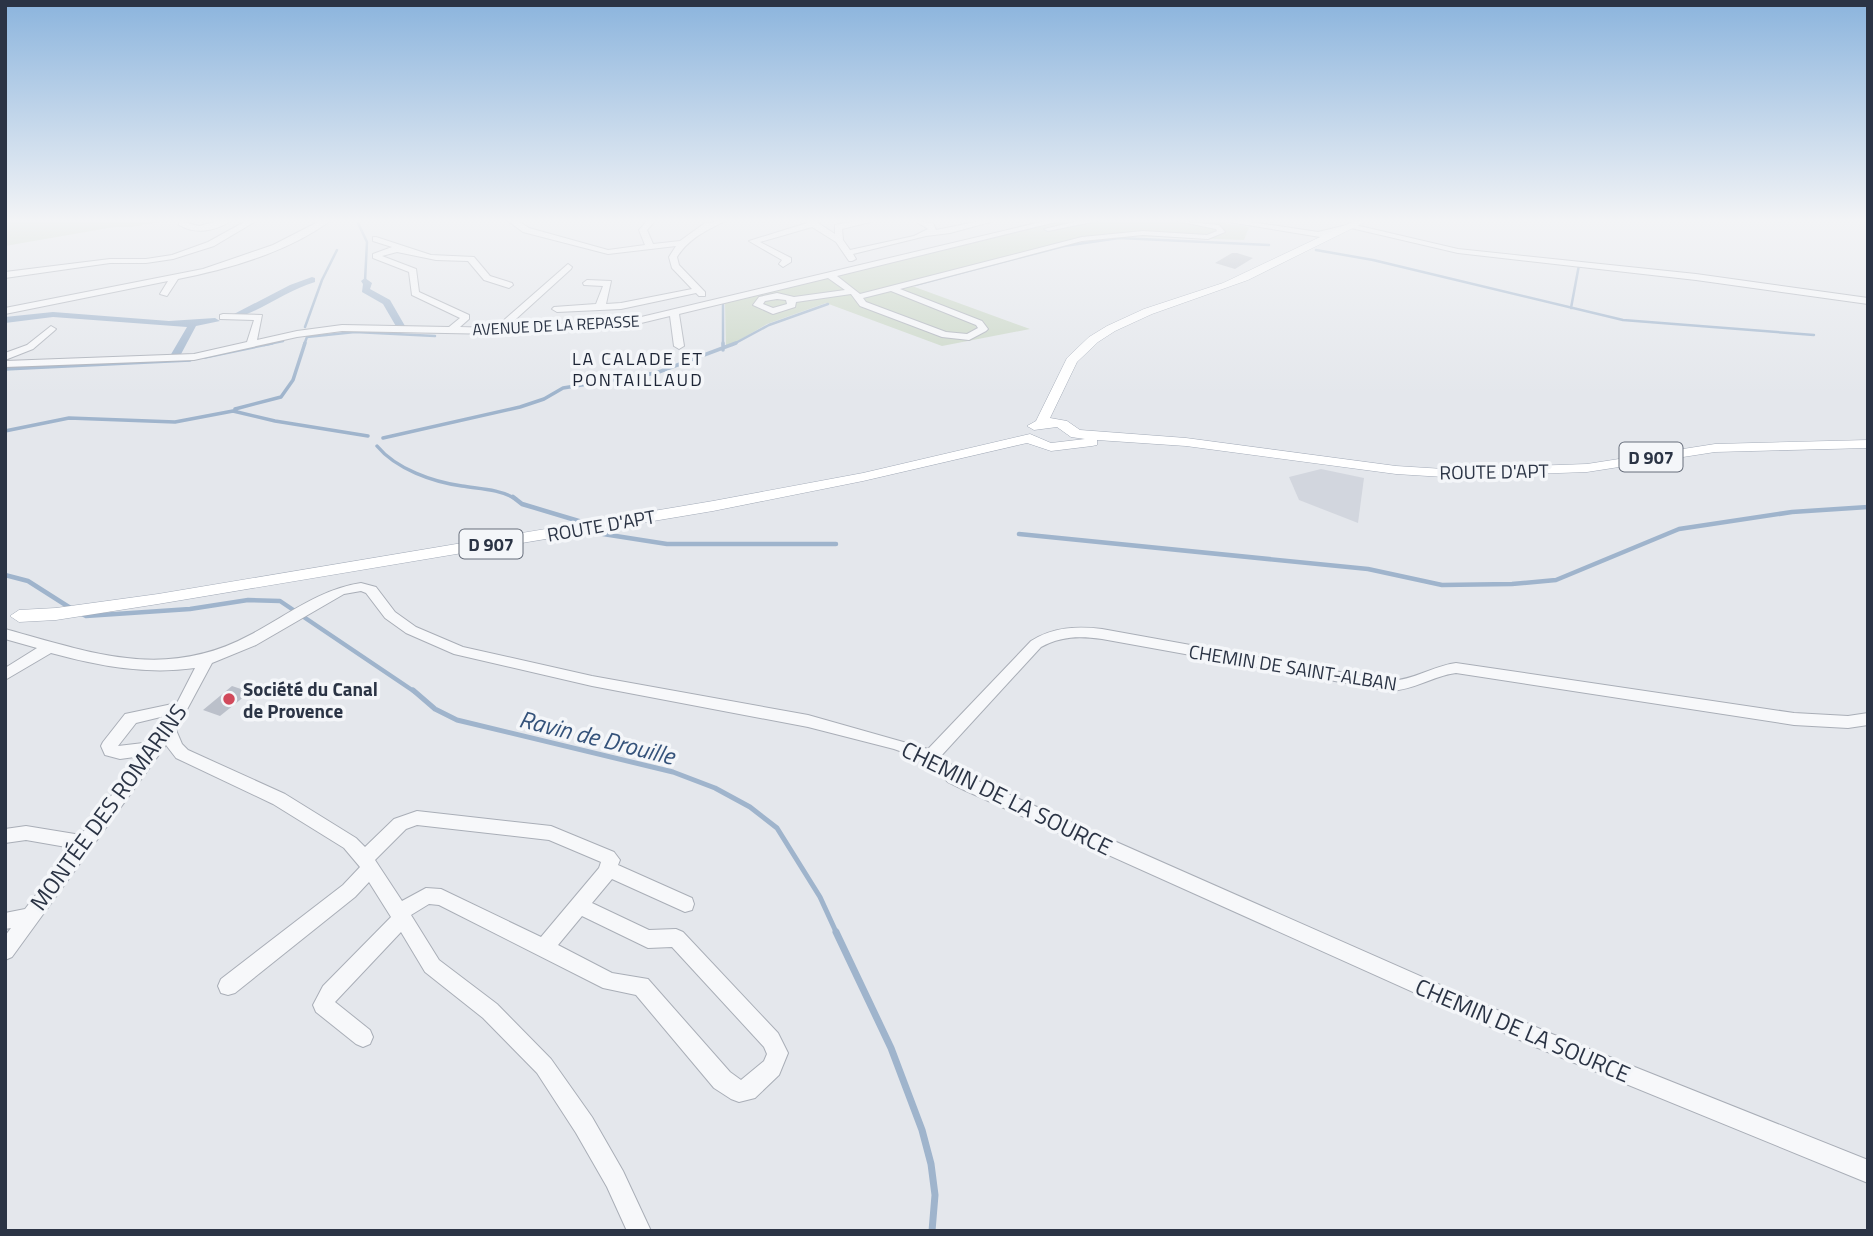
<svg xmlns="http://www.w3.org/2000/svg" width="1873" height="1236" font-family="'Titillium Web',sans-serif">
  <rect width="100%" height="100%" fill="#e4e7ec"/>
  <path fill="#d2d6de" d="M1321 469 1364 478 1358 523 1299 500 1289 477Z"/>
  <path fill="#c9d6c5" d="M5 221H166L131 227H114L5 246Z
    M1064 221H1212L1249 227 1244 240 1133 236 1088 240 912 286 1030 329 942 346 826 303 767 324 726 348 725 303Z"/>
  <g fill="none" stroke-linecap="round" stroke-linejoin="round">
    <path stroke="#9fb4cc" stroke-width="2.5" d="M357 221 367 242 365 281
      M1316 250 1373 260 1623 320 1814 335
      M915 285 1064 246 1119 238 1269 245
      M723 304V345
      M1571 308 1579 265
      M305 327 322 280 337 250
      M264 345 283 341
      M304 345 307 337 355 332 435 336
      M732 345 769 325 828 304"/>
    <path stroke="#9fb4cc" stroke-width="3.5" d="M723 343V350
      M205 357 272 343
      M5 369 190 360
      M235 409 281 397 293 380 305 343
      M5 431 69 418 175 422 233 411 275 421 368 436
      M383 438 520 407 544 399 563 388 656 373 736 343
      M377 446C396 469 433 482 462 486 481 489 499 489 516 499"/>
    <path stroke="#9fb4cc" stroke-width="4.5" d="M513 497 522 504 582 522
      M603 534 667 544H836
      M1019 534 1368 569 1442 585 1512 584 1556 580 1679 529 1792 512 1868 507
      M5 575 28 581 72 609
      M80 613 86 616 190 609 248 600 280 601 415 692"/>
    <path stroke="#9fb4cc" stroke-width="5" d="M413 690 435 709 457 720 673 772 715 788 750 807 777 828 820 897 837 934"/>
    <path stroke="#9fb4cc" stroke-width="7" d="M836 932 891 1048 922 1130 931 1164 935 1195 932 1231"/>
    <path fill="#9fb4cc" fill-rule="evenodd" d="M312 277 315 278V282C288 290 266 308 239 317L234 314 290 285Z
      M365 278 372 283 370 289 390 300 405 326 403 328H397L383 304 362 292 363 284 361 281Z
      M53 312 169 321 215 318 220 321 196 326 180 356 175 359 170 356 187 327 53 317 5 323V317Z"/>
  </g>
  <path fill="#bbc0ca" d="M1232 253H1237L1253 258 1235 269 1215 263Z
    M232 686 250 692 220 716 203 710Z"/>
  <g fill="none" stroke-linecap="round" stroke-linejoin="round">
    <g stroke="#a9aeb7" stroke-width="2">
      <path id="minor" d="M179 221 199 226 219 221H231C215 231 196 235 179 225Z
        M246 221H256L214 246 173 259 146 263H110L5 278V272L110 259H146L172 255 208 242Z
        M320 221H330C288 252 229 269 178 279L167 296 160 294 168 281 5 314V308L203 269 273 245Z
        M508 221H518L529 228 608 250 645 245 639 230 647 221H655L647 230 653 244 680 241 705 223 725 221C706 231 689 238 677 257L679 265 705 292V296H699L696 293 621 309 557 312 552 309 554 307 596 304 603 286 584 285 583 283 587 280 611 281 606 304 621 303 692 289 672 268 669 257 676 246 608 254 523 232Z
        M805 221H815L835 234V225L856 221H874L842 229 843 240 850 250 914 236 928 229 915 221 933 223 936 230 980 221H994L950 233 926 236 853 254 856 259 852 261H849L836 242 812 227 760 242 791 258V262L783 267 779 264 782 260 749 241 807 223Z
        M1045 221H1060L837 276 860 294 1082 237 1143 231 1207 235 1217 231 1216 229 1177 221 1219 225 1225 232 1208 239 1143 235 1082 241 900 289 982 321 988 329 986 331 969 340 942 337 860 306 851 294 796 302 795 307 773 314 753 305 759 297 777 293 794 297 845 290 828 278 679 314 684 346 679 349 674 346 670 316 637 324 497 334 342 331 297 337 194 360 5 367V361L194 354 247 342 254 320 220 319V315L223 314 262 315 257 340 297 331 342 325 449 327 460 318 412 295 409 272 373 258V254L392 247 373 241V237H376L431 255 474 257 490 276 512 283 513 285 509 288 484 280 468 261 436 260 397 252 382 256 416 269 419 292 469 315V319L460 327 495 328 568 264 572 267 571 269 506 328 637 318ZM891 291 976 325 978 328 967 334 946 332 866 302 863 298ZM777 299 786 300 787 304 773 308 763 304 765 301Z
        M1079 221H1097L1048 231 1044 229Z
        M1223 221H1244L1318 232 1351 224 1458 249 1696 274 1868 298V304L1696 280 1458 253 1351 228 1329 234V238H1326Z
        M51 326 56 329 54 331 33 349 5 360V353L27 345Z
        M361 583 376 587 395 612 416 627 463 647 592 676 808 715 928 749 1031 641C1053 627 1077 626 1102 629L1390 681C1414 680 1433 666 1456 663L1794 713 1848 716 1868 713V725L1848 728 1794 725 1456 673C1433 676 1414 690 1390 691L1102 639C1080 636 1061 636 1041 647L941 756 960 772 976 780 1547 1032 1868 1160V1183L1533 1046 964 790 948 782 925 760 894 749 808 727 592 686 454 654 406 633 385 618 366 593 361 591 344 594 256 645 212 663 176 730 182 744 188 750 285 794 356 838 365 847 394 819 417 811 551 826 614 852 620 860 618 865 692 898 694 904 692 910 685 912 612 879 592 903 649 930 676 929 683 932 778 1033 788 1053 779 1075 755 1098 739 1102 731 1099 714 1088 636 995 603 988 439 905 429 904 411 915 439 960 497 1004 551 1059 592 1117 623 1171 651 1231H627L607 1187 576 1133 537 1073 483 1018 425 972 401 932 335 1002 370 1030 373 1037 370 1044 363 1047 356 1044 316 1012 313 1005 323 986 391 917 369 882 355 897 235 993 228 995 221 993 218 986 221 979 343 885 360 867 344 848 273 804 176 758 166 745 12 957 5 960V936L11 928 5 929V913L25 909 72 848 26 840 5 843V829L26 826 81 835 142 756 120 759 105 755 101 746 103 742 125 714 177 703 195 668C146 675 99 666 51 653L5 680V668L37 648 5 639V629C92 653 165 681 250 635 286 616 320 589 361 583ZM169 715 152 742 118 746 136 723ZM417 825 549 840 601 862 599 868 541 937 441 889 426 888 402 901 375 860 406 829ZM582 916 648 948 672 947 764 1047 767 1054 764 1061 741 1080 730 1072 648 979 612 973 558 945Z"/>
    </g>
    <g stroke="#a3abb8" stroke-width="1">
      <path id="major" d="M1354 221H1367L1248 280 1152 314 1115 331 1098 342 1077 362 1050 418 1067 421 1080 430 1186 438 1396 466 1444 469 1587 464 1715 444 1868 440V448L1715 452 1587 472 1444 477 1396 474 1186 446 1097 440V445L1092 446 1051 451 1027 443 863 481 713 511 158 604 56 620 19 622 10 616 19 610 56 608 158 594 713 501 863 473 1030 434 1051 443 1085 439 1071 437 1057 427 1034 430 1027 426 1036 421 1067 358 1089 337 1107 326 1144 309 1223 283Z"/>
    </g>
    <use href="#minor" fill="#f7f8fa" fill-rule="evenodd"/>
    <use href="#major" fill="#fff" fill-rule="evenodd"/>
  </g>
  <linearGradient id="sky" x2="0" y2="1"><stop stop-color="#8bb4dd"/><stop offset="0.56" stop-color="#f3f4f6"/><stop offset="1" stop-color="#f3f4f6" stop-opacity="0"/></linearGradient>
  <rect width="1873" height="394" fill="url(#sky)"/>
  <circle fill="#d1495b" stroke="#f4f6f9" stroke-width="2.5" cx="229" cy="699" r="7"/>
  <g text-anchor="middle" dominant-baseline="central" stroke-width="7" stroke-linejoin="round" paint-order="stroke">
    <g font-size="16" fill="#2b3445" stroke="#f4f6f9">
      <text transform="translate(556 325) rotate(-3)">AVENUE DE LA REPASSE</text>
    </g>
    <g font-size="18" letter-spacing="2" fill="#1d2536" stroke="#f4f6f9">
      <text x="638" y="358">LA CALADE ET<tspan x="638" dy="21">PONTAILLAUD</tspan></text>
    </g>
    <g fill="#f4f6f9" stroke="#676e7b" stroke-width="2">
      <rect x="1619.5" y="442.5" width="63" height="29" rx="5"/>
      <rect x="459.5" y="529.5" width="63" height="29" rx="5"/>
    </g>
    <g font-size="18" font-weight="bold" fill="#2b3445">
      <text x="1651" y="457">D 907</text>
      <text x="491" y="544">D 907</text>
    </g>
    <g font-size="19" fill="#2b3445" stroke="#f4f6f9">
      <text transform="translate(1494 471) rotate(-1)">ROUTE D'APT</text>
      <text transform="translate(601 525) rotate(-10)">ROUTE D'APT</text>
      <text transform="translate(1293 667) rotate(9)">CHEMIN DE SAINT-ALBAN</text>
    </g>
    <g font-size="19" font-weight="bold" fill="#2b3445" stroke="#f4f6f9" text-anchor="start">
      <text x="243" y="688">Société du Canal<tspan x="243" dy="22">de Provence</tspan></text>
    </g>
    <g font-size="23" fill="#2b3445" stroke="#f4f6f9">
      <text transform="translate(1007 798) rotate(26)">CHEMIN DE LA SOURCE</text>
      <text transform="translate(108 807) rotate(-54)">MONTÉE DES ROMARINS</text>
      <text transform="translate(1523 1030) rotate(23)">CHEMIN DE LA SOURCE</text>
    </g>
    <g font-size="24" font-style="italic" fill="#34527a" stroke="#f4f6f9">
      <text transform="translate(597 737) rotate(14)">Ravin de Drouille</text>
    </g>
  </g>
  <rect width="1873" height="1236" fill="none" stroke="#2b3445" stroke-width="14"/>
</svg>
